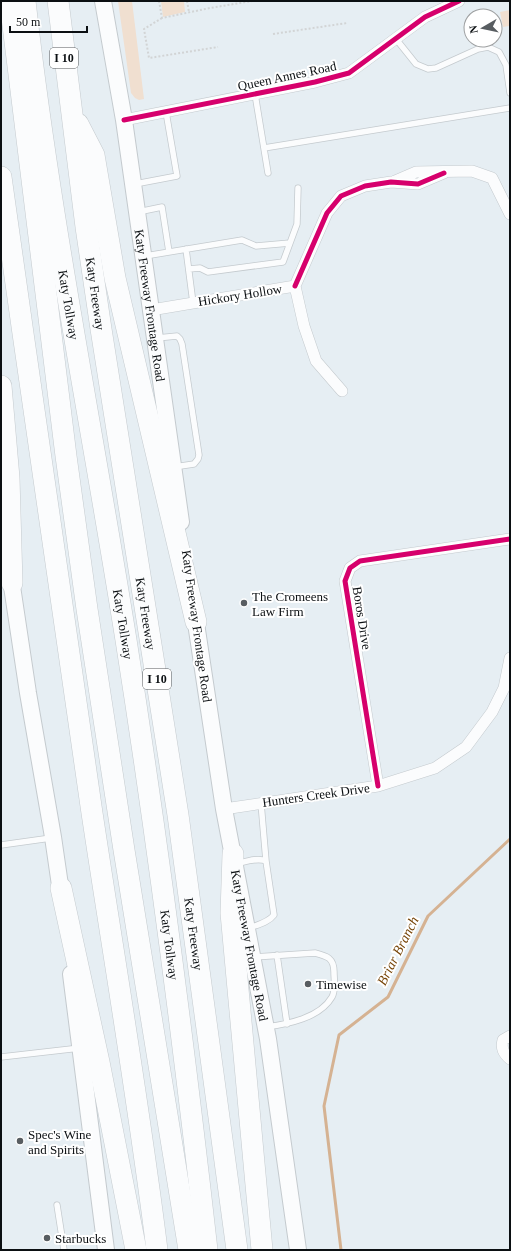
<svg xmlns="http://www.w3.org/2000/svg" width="511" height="1251" font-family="Georgia,serif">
  <rect width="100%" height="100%" fill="#e6eef3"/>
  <path fill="#f0dfd0" d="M118 1H132L144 99 139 100 135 98 131 93Z
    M161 1H184L185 12 163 17Z
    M510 10 509 26 503 27 500 12Z"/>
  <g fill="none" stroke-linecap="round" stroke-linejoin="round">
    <path stroke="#d5b292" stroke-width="3" d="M341 1250 324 1106 339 1035 388 997 428 916 510 839"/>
    <g stroke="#c4cace" stroke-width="7">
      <path id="service" d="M396 39 416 64 428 69 436 68 478 49 488 47 499 52 506 65 510 93
        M255 94 268 173
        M264 148 510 108
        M135 184 177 176 166 112
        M138 212 162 207 169 252
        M186 249 193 303
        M145 256 242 240 256 246 290 243 297 224 298 188
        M189 269 200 268 208 272 283 262 290 243
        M157 338 177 336 180 339 182 344 199 455 198 459 194 464 174 467
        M261 803 266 861
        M1 845 51 838
        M236 864C245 862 257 857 266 861L274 915C268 923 256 925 247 929
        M277 955 287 1024
        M254 957 315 953C327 956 334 958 334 972 334 980 336 990 332 997 320 1018 288 1024 266 1027
        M1 1057 80 1048
        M57 1205 64 1250"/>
    </g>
    <g stroke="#c4cace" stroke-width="12">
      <path id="minor" d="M124 120 315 82 349 73 425 17 459 1
        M395 181 416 172 472 171 492 178 510 214
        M295 286 327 213 341 196 365 186 391 182 418 184 444 173
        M295 286 304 326 316 361 342 391
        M151 310 295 286
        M378 786 345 581 350 568 360 561 510 539
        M224 809 378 786 435 768 466 747 492 712 504 688 510 658
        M510 1036 503 1040C501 1048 503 1053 510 1059"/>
    </g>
    <g stroke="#c4cace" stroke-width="18">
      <g id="secondary">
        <path id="s1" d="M103 1 124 120 181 522"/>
        <path d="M10 573 28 693 53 837 62 899"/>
        <path id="s2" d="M194 610 224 809 268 1039 298 1250"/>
        <path d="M71 974 106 1250"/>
      </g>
    </g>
    <g stroke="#c4cace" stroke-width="22">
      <g id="motorway">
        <path d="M10 1 66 456 87 609 124 850 189 1250"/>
        <path id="s3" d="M25 1C49 215 92 427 126 640 158 843 184 1046 207 1250"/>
        <path id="s4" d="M58 1 86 227 101 329 178 815 237 1250"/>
        <path d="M78 124 94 155 115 278 196 622"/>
        <path d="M1 177C31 389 60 601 92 813 114 959 139 1104 157 1250"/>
        <path d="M1 386 9 478 12 583"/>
        <path d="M233 854 231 913 262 1250"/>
        <path d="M61 888 99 1062 136 1250"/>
      </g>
    </g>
    <path stroke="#d2d4d5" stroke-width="2" stroke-dasharray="2 2" stroke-linecap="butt" d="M159 1 162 18 210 8 252 1
      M187 1 189 12
      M162 18 144 29 149 58 218 47
      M273 34 347 23"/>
    <use href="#service" stroke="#fbfcfd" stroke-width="5.5"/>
    <use href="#minor" stroke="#fbfcfd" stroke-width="11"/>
    <use href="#secondary" stroke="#fbfcfd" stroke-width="16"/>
    <use href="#motorway" stroke="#fbfcfd" stroke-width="21"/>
    <g stroke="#fff" stroke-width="8">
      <path id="cycleway" d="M124 120 315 82 349 73 425 17 459 1
        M295 286 327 213 341 196 365 186 391 182 418 184 444 173
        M378 786 345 581 350 568 360 561 510 539"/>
    </g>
    <use href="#cycleway" stroke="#d6006c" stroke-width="5"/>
  </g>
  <g fill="#585d61" stroke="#fff" stroke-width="1.5">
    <circle cx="244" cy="603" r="4"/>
    <circle cx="308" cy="984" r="4"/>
    <circle cx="20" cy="1141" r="4"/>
    <circle cx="47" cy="1238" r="4"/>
  </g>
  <g text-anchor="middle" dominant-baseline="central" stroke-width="4" stroke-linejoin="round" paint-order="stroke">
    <g fill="#fff" stroke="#545759" stroke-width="1">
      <rect x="50" y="48" width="28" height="20" rx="3"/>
      <rect x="143" y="669" width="28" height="20" rx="3"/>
    </g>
    <g font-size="12" font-weight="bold" fill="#0b0f12">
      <text x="64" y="58">I 10</text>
      <text x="157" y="679">I 10</text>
    </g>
    <g font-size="13" fill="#0b0f12" stroke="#fff">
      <text transform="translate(287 76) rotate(-12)">Queen Annes Road</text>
      <text stroke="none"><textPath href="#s4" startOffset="295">Katy Freeway</textPath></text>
      <text transform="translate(240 295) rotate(-9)">Hickory Hollow</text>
      <text stroke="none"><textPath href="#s3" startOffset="307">Katy Tollway</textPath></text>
      <text stroke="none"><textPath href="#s1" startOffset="308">Katy Freeway Frontage Road</textPath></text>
      <text stroke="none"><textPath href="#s4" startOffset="619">Katy Freeway</textPath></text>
      <text transform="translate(362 618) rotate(81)">Boros Drive</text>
      <text stroke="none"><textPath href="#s3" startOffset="631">Katy Tollway</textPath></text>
      <text transform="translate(197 626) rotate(82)">Katy Freeway Frontage Road</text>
      <text transform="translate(316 795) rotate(-8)">Hunters Creek Drive</text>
      <text stroke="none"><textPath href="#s4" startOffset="943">Katy Freeway</textPath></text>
      <text stroke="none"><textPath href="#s3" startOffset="955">Katy Tollway</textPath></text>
      <text stroke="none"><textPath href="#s2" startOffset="340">Katy Freeway Frontage Road</textPath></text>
    </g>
    <g font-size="13" fill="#0b0f12" stroke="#fff" text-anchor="start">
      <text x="252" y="596">The Cromeens<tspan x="252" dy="15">Law Firm</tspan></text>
      <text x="316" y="984">Timewise</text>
      <text x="28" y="1134">Spec's Wine<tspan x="28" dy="15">and Spirits</tspan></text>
      <text x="55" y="1238">Starbucks</text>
    </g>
    <g font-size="14" font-style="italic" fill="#764407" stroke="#fff">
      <text transform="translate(398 951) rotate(-63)">Briar Branch</text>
    </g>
  </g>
  <rect width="511" height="1251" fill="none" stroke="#0b0f12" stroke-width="4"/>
  <g transform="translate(483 28) rotate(261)"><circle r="19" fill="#ffffff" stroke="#9d9fa0"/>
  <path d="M0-3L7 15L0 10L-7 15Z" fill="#585d61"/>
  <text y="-6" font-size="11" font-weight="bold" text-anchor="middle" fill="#0b0f12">N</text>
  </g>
  <path d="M10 26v6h77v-6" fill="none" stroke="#0b0f12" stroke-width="2"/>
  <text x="16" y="26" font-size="12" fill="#0b0f12" stroke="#ffffff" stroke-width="3" paint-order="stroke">50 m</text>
</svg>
